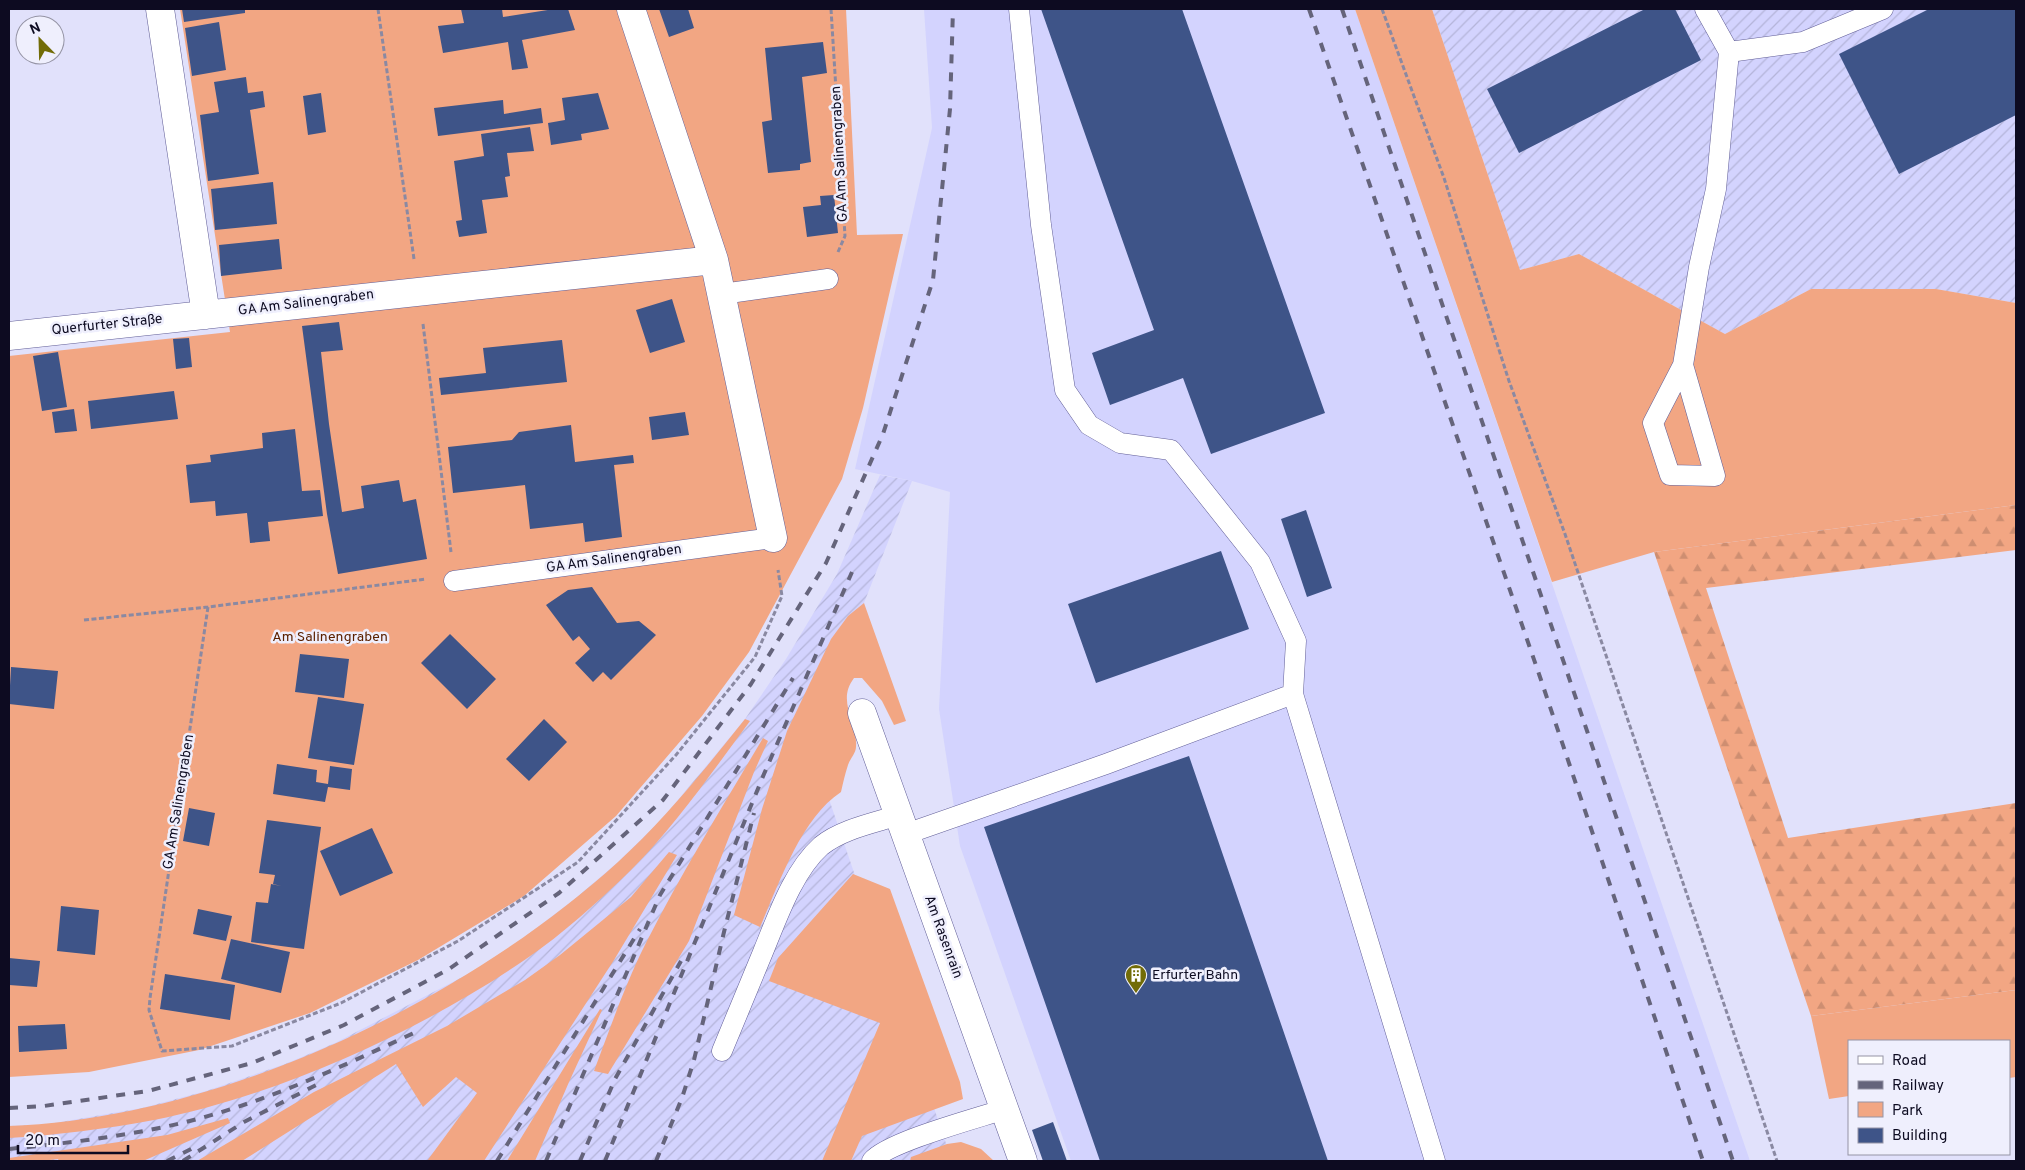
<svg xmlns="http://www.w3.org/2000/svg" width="2025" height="1170" font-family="Overpass,sans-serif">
  <defs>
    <pattern id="industrial-furrows" width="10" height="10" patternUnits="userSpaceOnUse" patternTransform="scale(1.25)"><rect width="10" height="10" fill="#d3d3fe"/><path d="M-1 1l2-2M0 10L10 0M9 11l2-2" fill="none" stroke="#b4b4d9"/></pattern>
    <pattern id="forest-firs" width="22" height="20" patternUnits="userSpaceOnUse" patternTransform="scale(1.25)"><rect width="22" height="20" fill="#f2a683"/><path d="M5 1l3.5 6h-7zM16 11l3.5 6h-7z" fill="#ce8e71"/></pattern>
  </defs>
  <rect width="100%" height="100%" fill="#e1e1fb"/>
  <path fill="#d3d3fe" d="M924 9H1355L1750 1161H1071L960 846 939 709 950 492 912 481 855 469 932 128Z"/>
  <path fill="url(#industrial-furrows)" d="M1432 9H2016V303L1936 289H1811L1725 334 1579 254 1520 270Z
    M880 475 912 481 864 603 796 755 829 799 952 1161H9V1126L43 1125 142 1108 206 1091 285 1064 335 1043 474 971 518 942 576 898 618 862 663 818 745 719 786 659 837 574Z"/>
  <path fill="#f2a683" d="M180 9H846L857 235 903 234 863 408 842 479 749 652 702 716 616 816 524 896 418 960 310 1013 199 1050 89 1072 9 1077V356L230 332Z
    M1355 9H1432L1520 270 1579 254 1725 334 1811 289H1936L2016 303V505L1654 552 1552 582Z
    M864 603 906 721 894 725 882 701 862 678H854C836 702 858 721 856 747 856 753 850 759 848 765 845 774 843 783 841 792 801 818 779 884 760 927L734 915 762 809 787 731 831 639 848 616Z
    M745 719 750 721C712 772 676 825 631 870 598 902 564 933 526 959 423 1030 277 1096 154 1120 106 1129 57 1135 9 1138V1126C220 1118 463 1003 618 862 665 819 705 769 745 719Z
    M763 738 768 741 754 772 689 941 608 1074 594 1071C611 1026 627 979 649 937 684 869 724 804 763 738Z
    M669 852 677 855 614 960 484 1161H427L477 1093 456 1077 423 1107 396 1064 242 1161H197L314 1092 447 1026 525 980 560 955 631 897Z
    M853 874 890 889 960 1082 963 1099 862 1136 851 1161H822L880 1023 769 981 778 958Z
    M2016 990V1077L2009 1078V1041H1849V1096L1829 1099 1811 1016Z
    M600 1009 602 1010 569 1082 535 1161H507Z
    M228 1118 230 1123 143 1161H59L58 1159 41 1161H9V1158L167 1135Z
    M961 1142 981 1149 994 1161H910L911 1157 947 1144Z"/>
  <path fill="url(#forest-firs)" d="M2016 505V550L1706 588 1788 838 2016 803V990L1811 1016 1654 552Z"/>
  <path fill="#3e5488" d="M182 9H245V13L184 22Z
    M461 9H502L503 17 554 9H568L575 30 522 40 528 68 512 70 508 42 443 53 438 26 464 23Z
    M659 9H688L694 28 669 37Z
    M1041 9H1182L1325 413 1211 454 1183 378 1110 405 1092 353 1154 330Z
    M1645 9H1675L1701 60 1519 153 1487 89Z
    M1929 9H2016V115L1899 174 1839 54Z
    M219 22 226 70 192 76 185 28Z
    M823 42 827 73 802 77 811 162 800 164V170L768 173 762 122 772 120 765 48Z
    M246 77 248 93 263 91 265 107 250 110 259 174 208 181 200 115 219 112 214 82Z
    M321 93 326 132 308 135 303 96Z
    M598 93 609 129 581 134 582 140 551 145 548 123 565 120 562 98Z
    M503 100 504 114 541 108 543 123 438 136 434 108Z
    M530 127 534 151 507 153 510 176 505 177 508 197 482 200 487 233 459 237 456 221 462 220 454 161 484 156 481 134Z
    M273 182 277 224 215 230 211 189Z
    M834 195 838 233 807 237 803 207 821 205 820 196Z
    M279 239 282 269 221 276 219 245Z
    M672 299 685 342 650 353 636 310Z
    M339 322 343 350 321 352 329 424 342 512 364 508 361 486 399 480 403 502 416 499 427 559 338 574 327 514 302 326Z
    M189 338 192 367 176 369 173 339Z
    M562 340 567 382 441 395 439 378 486 373 483 348Z
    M58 352 67 407 42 411 33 356Z
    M174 391 178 419 91 429 88 401Z
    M74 409 77 431 55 433 52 412Z
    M685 412 689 435 652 440 649 417Z
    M571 425 575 462 633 455 634 463 614 465 622 537 585 542 583 523 530 529 525 485 453 493 448 447 512 440 519 432Z
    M295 429 302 491 320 490 323 516 268 522 270 541 250 543 247 513 216 516 215 501 190 503 186 465 211 462 210 455 263 448 262 433Z
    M1306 510 1332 588 1307 597 1281 519Z
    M1221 551 1249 629 1096 683 1068 604Z
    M592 587 617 623 639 621 656 635 611 680 603 672 593 682 575 663 590 649 579 636 573 641 546 605 568 590Z
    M450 634 496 679 467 709 421 663Z
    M300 654 349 659 344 698 295 692Z
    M11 667 58 671 54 709 9 704Z
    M318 697 364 704 354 765 308 758Z
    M544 719 567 742 529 781 506 759Z
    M1189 756 1328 1161H1100L984 827Z
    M277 764 317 770 316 782 328 784 330 766 352 769 350 790 328 787 325 802 273 794Z
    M189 808 215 813 209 846 183 841Z
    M267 820 321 827 304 949 251 942 256 902 268 903 271 884 281 886 273 884 275 875 259 873Z
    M372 828 393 873 340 896 320 851Z
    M61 906 99 910 95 955 57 951Z
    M198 909 232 916 226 941 193 934Z
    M231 939 290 952 281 993 221 979Z
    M9 958 40 961 37 987 9 985Z
    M165 974 235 985 230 1020 160 1009Z
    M65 1024 67 1049 19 1052 18 1026Z
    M1053 1122 1067 1161H1043L1032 1130Z"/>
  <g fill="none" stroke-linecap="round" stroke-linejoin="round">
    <g stroke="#615e97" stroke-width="21">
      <path id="service" d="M1019 9 1041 225 1065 390 1089 425 1120 443 1171 450 1260 562 1296 641 1293 694 1435 1161
        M1705 9 1729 52 1803 42 1883 9
        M722 294 828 279
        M1683 365 1653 423 1670 475 1715 476 1683 365 1699 267 1716 189 1729 52
        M454 581 773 538
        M906 834 1106 764 1293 694
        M722 1051C736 1018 749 985 763 952 777 918 793 871 821 846 842 829 874 823 899 815
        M872 1161C887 1142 978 1118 1005 1109"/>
    </g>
    <g stroke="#615e97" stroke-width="29">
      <path id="minor" d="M160 9 206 315
        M631 9 714 260 773 538
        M9 336 714 260
        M862 713 1023 1161"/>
    </g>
    <path stroke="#8a89a2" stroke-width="3" stroke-dasharray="5 2.5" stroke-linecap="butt" d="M378 9 414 259
      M831 9 845 236 838 252
      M1382 9 1444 178 1509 381 1565 534 1777 1161
      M423 324 451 552
      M208 607 150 998 149 1010 162 1051 232 1046 341 1003 458 941 578 862 676 755 755 657 782 596 778 570
      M84 620 208 607 426 579"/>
    <use href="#service" stroke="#fff" stroke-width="20"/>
    <use href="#minor" stroke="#fff" stroke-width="28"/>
    <path stroke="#65647b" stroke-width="4" stroke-dasharray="9 9" stroke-linecap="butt" d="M1309 9 1540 677 1703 1161
      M1342 9 1733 1161
      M9 1108 44 1106 148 1091 252 1063 344 1025 449 969 559 893 663 800 751 684 826 563 883 434 933 280 950 109 953 9
      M9 1149C68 1143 128 1136 186 1122 266 1102 341 1067 416 1032
      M167 1161 193 1148
      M183 1161 244 1122 320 1083
      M497 1161 640 929
      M546 1161 660 895 793 678
      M580 1161 615 1079 681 961
      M605 1161 764 774 852 572
      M656 1161 682 1098 694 1060 724 932 754 813"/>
  </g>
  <defs>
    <g id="building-pin" transform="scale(1.125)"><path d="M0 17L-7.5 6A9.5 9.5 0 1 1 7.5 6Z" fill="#726c07" stroke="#efeffd"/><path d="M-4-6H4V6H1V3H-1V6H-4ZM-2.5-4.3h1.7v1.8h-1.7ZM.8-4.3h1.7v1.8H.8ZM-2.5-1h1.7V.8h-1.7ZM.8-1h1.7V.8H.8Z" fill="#fff"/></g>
  </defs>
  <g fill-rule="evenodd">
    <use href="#building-pin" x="1136" y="975"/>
  </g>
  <g text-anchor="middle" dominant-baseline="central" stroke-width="5" stroke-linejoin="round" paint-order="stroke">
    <g font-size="14" fill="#0d0b21" stroke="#efeffd">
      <text transform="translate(840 154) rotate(-93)">GA Am Salinengraben</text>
      <text transform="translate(306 303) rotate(-7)">GA Am Salinengraben</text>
      <text transform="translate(107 325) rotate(-6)">Querfurter Straße</text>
      <text transform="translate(614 559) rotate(-8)">GA Am Salinengraben</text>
      <text transform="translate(179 802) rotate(-81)">GA Am Salinengraben</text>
      <text transform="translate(943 937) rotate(70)">Am Rasenrain</text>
    </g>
    <g font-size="14" fill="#5b2100" stroke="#efeffd">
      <text x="330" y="637">Am Salinengraben</text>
    </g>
    <g font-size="14" fill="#0d0b21" stroke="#efeffd" text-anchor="start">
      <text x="1152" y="975">Erfurter Bahn</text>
    </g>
  </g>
  <rect width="2025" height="1170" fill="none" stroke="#0d0b21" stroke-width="20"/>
  <rect x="1848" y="1040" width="162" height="115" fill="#efeffd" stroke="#9594a5"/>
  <rect x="1858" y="1056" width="25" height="8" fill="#ffffff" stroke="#9594a5"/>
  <text x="1892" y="1065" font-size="15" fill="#0d0b21">Road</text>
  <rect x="1858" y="1081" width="25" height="8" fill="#65647b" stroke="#9594a5"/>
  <text x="1892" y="1090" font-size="15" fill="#0d0b21">Railway</text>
  <rect x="1858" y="1102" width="25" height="15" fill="#f2a683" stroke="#9594a5"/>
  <text x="1892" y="1115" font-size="15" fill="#0d0b21">Park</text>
  <rect x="1858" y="1128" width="25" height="15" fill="#3e5488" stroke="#9594a5"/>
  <text x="1892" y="1140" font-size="15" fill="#0d0b21">Building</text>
  <g transform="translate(40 40) rotate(337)"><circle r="24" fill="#efeffd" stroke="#9594a5"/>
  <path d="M0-4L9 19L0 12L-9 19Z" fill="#726c07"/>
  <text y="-8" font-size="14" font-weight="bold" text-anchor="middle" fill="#0d0b21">N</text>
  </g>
  <path d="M18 1145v8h110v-8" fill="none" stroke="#0d0b21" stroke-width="2.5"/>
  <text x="25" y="1145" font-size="15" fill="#0d0b21" stroke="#efeffd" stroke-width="4" paint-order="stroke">20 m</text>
</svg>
